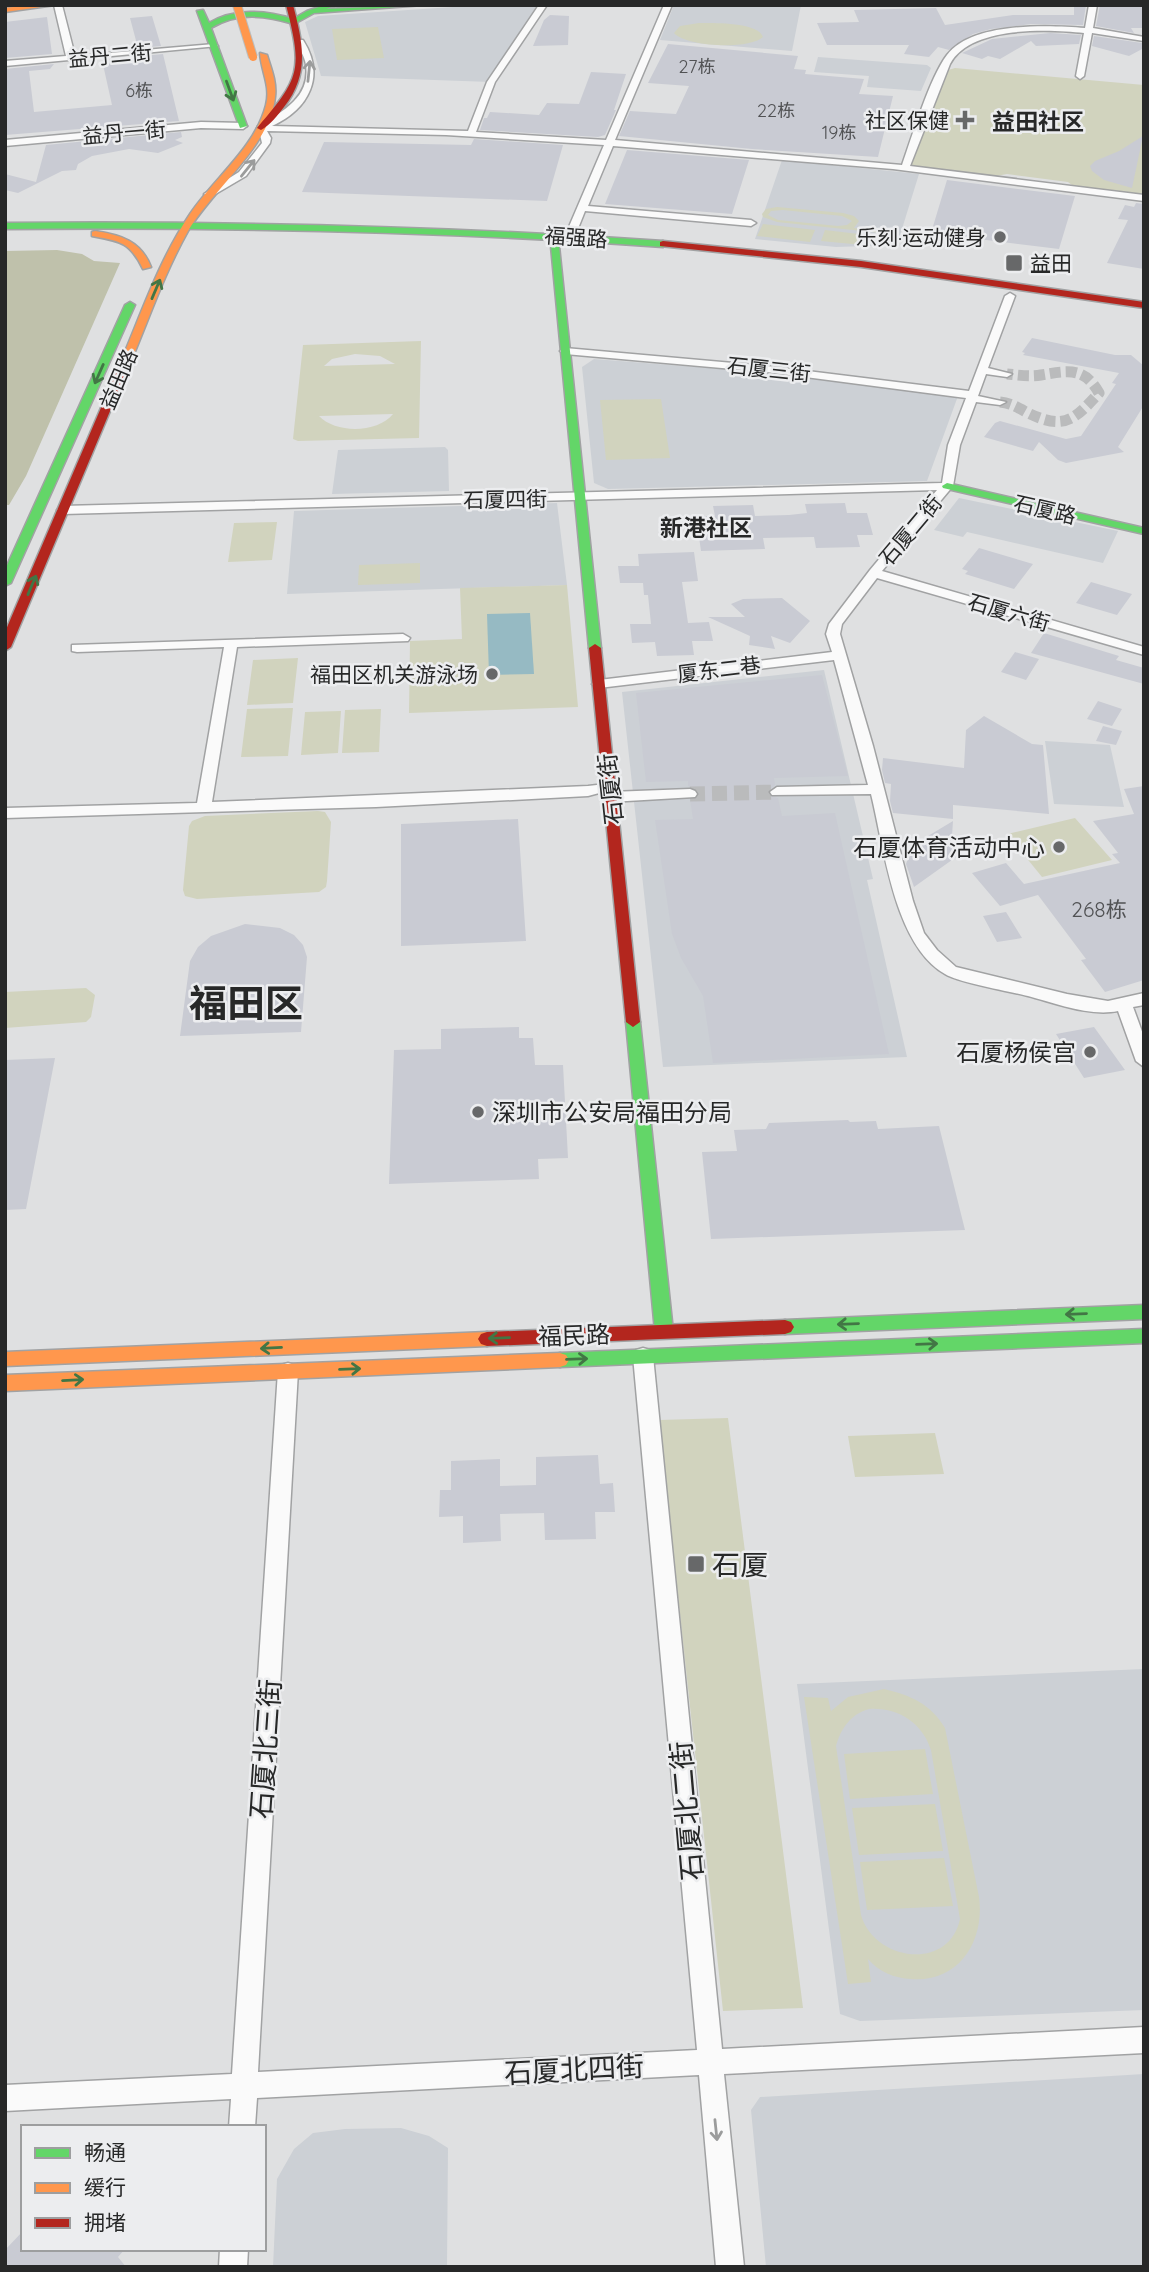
<svg xmlns="http://www.w3.org/2000/svg" width="1149" height="2272" font-family="Quicksand,'Noto Sans SC',sans-serif">
  <rect width="100%" height="100%" fill="#dfe0e1"/>
  <path fill="#ccd0d5" d="M483 5H543L491 82 321 76 305 22 318 16Z
    M674 5H801L792 51 660 40Z
    M818 57 927 65 931 68 921 91 867 87 869 76 814 72Z
    M782 160 919 174 897 245 836 247 755 239Z
    M594 359 759 372 958 396 927 481 608 489 594 483 582 367Z
    M445 447 448 450 449 491 332 494 338 450Z
    M959 498 1118 531 1103 563 967 532 963 537 934 530Z
    M557 503 567 585 287 594 294 511Z
    M824 670 873 879 867 880 907 1057 663 1067 622 692Z
    M1045 741 1110 745 1124 807 1054 804Z
    M1144 1669V2010L860 2021 840 2014 797 1684Z
    M1144 2074V2267H766L751 2110 760 2097Z
    M401 2128 429 2136 448 2148 447 2267H273L277 2179 294 2149 313 2133 345 2129Z"/>
  <path fill="#d1d3be" fill-rule="evenodd" d="M699 23C714 23 758 22 763 37 749 50 686 47 674 33L680 26Z
    M378 27 384 58 337 60 332 29Z
    M955 68 1144 85V198L1076 188 1068 182 1007 174 991 177 913 166 908 163 945 71Z
    M777 207 843 213 854 216 859 221 854 228 891 231V234L777 222 763 217 762 214 766 209ZM783 210 842 216 852 221 847 225 838 226 778 220 768 215 771 211Z
    M763 224 815 230 810 242 757 236Z
    M825 230 867 235 863 245 821 241Z
    M421 341 419 438 298 441 293 439 303 345ZM355 354 380 356 395 364 324 366 332 359ZM393 414C378 433 336 434 319 416Z
    M661 399 670 458 606 460 600 400Z
    M277 522 272 560 228 562 234 523Z
    M420 563V583L358 585 359 565Z
    M567 585 578 707 409 713 410 641 462 639 460 588Z
    M298 658 293 703 247 705 253 660Z
    M293 708 288 756 241 757 247 709Z
    M381 709 379 752 342 753 345 710Z
    M341 711 338 753 301 755 305 712Z
    M318 811 325 812 331 822 327 881 326 887 319 892 197 899 185 896 183 890 189 826 192 821 205 816Z
    M1075 818 1112 860 1042 877 1007 834Z
    M86 988 95 995 91 1017 86 1022 5 1028V992Z
    M728 1418 803 2008 723 2011 659 1420Z
    M935 1433 944 1474 855 1477 848 1436Z
    M884 1689C910 1695 931 1704 945 1728L979 1897C985 1941 959 1983 911 1979 894 1978 879 1972 868 1959L871 1982 848 1984 804 1697 828 1698 831 1711 848 1697ZM869 1709C897 1707 922 1722 931 1750L960 1919C949 1972 874 1961 861 1915L836 1746C841 1728 851 1714 869 1709Z
    M925 1749 933 1794 850 1799 844 1754Z
    M935 1804 943 1851 859 1855 852 1808Z
    M944 1858 953 1906 867 1910 860 1862Z"/>
  <path fill="#bfc1ab" d="M57 250 82 254 94 261 120 263 26 476 9 505H5V251Z"/>
  <path fill="#96bac3" d="M530 613 534 674 489 675 487 614Z"/>
  <path fill="#c9cbd3" d="M1074 5H1086L1083 25 1031 24 991 29 973 34 949 50 938 47 929 57 904 54 909 45H827L817 23 859 22 854 10 936 8 945 25 1013 15H1074Z
    M1100 5H1144V28H1131L1134 33 1096 26Z
    M550 15 569 16 568 45 533 46 544 20Z
    M152 16 161 46 138 48 130 18Z
    M47 17 52 54 5 58V22Z
    M1050 33 1081 35 1079 44 1036 46 1031 41 1000 59 988 56 982 59 962 53 992 39Z
    M1094 36 1142 43 1144 48 1129 56 1092 46Z
    M668 44 798 56 794 69 806 70 805 74 864 79 859 94 893 96 878 157 752 149 619 136 630 111 676 114 689 86 648 83Z
    M163 54 179 121 5 135V69L54 64 50 69 29 71 34 112 112 105 102 60Z
    M591 72 626 74 614 110H616L605 135 598 137 480 130 484 118H487L490 112 539 115 547 103 579 104Z
    M181 132 182 137 175 140 183 143 158 153 129 149 92 156 78 164 76 170 62 171 18 193 5 190V174L36 182 46 145Z
    M1143 136 1132 188 1104 180 1092 171 1090 166 1095 161 1119 151Z
    M474 139 563 145 547 201 302 192 324 142 471 145Z
    M627 150 749 160 732 214 605 204Z
    M947 180 1075 196 1059 249 931 233Z
    M1136 203 1144 204V269L1107 263 1128 220 1118 219 1125 205 1134 207Z
    M1032 338 1115 355H1131L1144 366V405L1118 447 1124 452 1066 463 1058 460 1039 442 1033 451 984 437 995 423 1000 421 1066 439 1081 436 1116 384 1112 383 1119 373 1023 355 1025 353 1022 352Z
    M845 503 847 513H867L873 535H857L860 547 816 548 814 537 763 538 765 549 701 551 696 516H715L713 506 753 505 755 516 789 515 807 513 805 504Z
    M979 548 1033 564 1014 589 965 574 968 571 962 569Z
    M694 552 698 581 682 582 688 623 709 622 713 641H692L694 655 657 656 655 642 632 643 630 624H651L648 595H644L643 583H620L618 566H639L638 554Z
    M1091 582 1132 594 1117 615 1076 603Z
    M782 598 810 621 790 643 771 636 775 649 749 645 750 636 708 617H745L731 604 743 599Z
    M1044 633 1119 656 1116 660 1144 668V684L1031 653Z
    M1015 652 1039 659 1026 680 1001 672Z
    M822 675 848 776 774 778 775 785 767 792 770 796 778 798 782 816 835 813 889 1054 713 1063 703 996 681 958 672 934 655 820 693 819 690 800 697 798 699 793 688 786V781L646 782 636 693Z
    M1098 701 1122 709 1112 726 1087 719Z
    M984 716 1032 744 1043 745 1049 814 953 805V819L893 813 890 801 891 784 885 783 882 770 883 758 964 768 966 730Z
    M1103 726 1122 731 1116 745 1096 741Z
    M1144 786V980L1105 992 1081 960 1086 959 1038 895 1000 906 972 873 1006 863 1024 884 1120 863 1112 854 1118 853 1093 821 1134 814 1124 789Z
    M518 819 526 941 401 946V824Z
    M953 821 952 836 973 845 914 887 906 864 913 845Z
    M1006 912 1022 938 997 942 983 916Z
    M245 924 280 928 294 935 303 945 307 957 301 1032 180 1036 190 961 198 947 211 936Z
    M519 1027V1038H533L535 1065H563L568 1158 538 1159 539 1179 389 1184 394 1050 441 1049V1029Z
    M1094 1027 1125 1070 1084 1078 1056 1034Z
    M55 1058 26 1209 5 1210V1060Z
    M848 1120 850 1122 876 1121 878 1129 939 1126 965 1230 711 1239 702 1152 737 1151 734 1130 766 1129 769 1123Z
    M598 1455 600 1484 613 1483 615 1512H595L596 1539 545 1540 544 1513 500 1514 501 1541 463 1543V1516L439 1517 440 1490H451V1461L500 1459V1486L536 1485V1457Z
    M23 2231V2249H125L118 2257 126 2267H5V2250Z"/>
  <g fill="none" stroke-linecap="round" stroke-linejoin="round">
    <path stroke="#babbbc" stroke-width="11" stroke-dasharray="11 5" stroke-linecap="butt" d="M1000 402C1010 403 1017 407 1026 412 1064 431 1074 420 1099 393 1084 366 1067 371 1041 375 1030 377 1018 375 1007 374"/>
    <path stroke="#babbbc" stroke-width="15" stroke-dasharray="15 7" stroke-linecap="butt" d="M690 794 777 792"/>
    <g stroke="#a1a2a3" stroke-width="3">
      <path id="street" d="M54 5H62L75 56 214 44 218 46 5 66V61L66 56Z
        M539 5H547L495 82 476 132 606 140 664 5H672L615 140 902 165C912 137 930 77 947 55 972 22 1047 25 1085 28L1089 5H1097L1093 28 1144 37V41L1092 33 1084 76 1080 79 1076 76 1084 33C1047 29 970 26 950 64L910 166 1144 195V201L893 169 613 146 588 206 751 220 756 223 751 226 585 211 575 236 570 239 565 236 604 145 446 135 267 131 271 138 270 143 246 176 212 196 204 194 239 172 262 143 258 126C280 113 311 98 306 65 305 56 298 48 297 40H303C326 76 309 109 272 126L468 131 487 82Z
        M201 122 243 123 247 126 243 129 201 128 5 146V140Z
        M1010 293 1015 296 988 368 1012 374 1007 377 986 374 978 396 1006 402 1000 405 976 402 960 445 953 486 882 571 1144 647V655L877 578 842 624 840 634 873 746 913 901 924 933 937 950 956 967 1067 994 1108 1001 1144 993V1005L1133 1007 1144 1037V1067L1136 1061 1118 1011C1090 1017 1055 1003 1028 996 1009 991 959 983 945 974 894 945 884 846 871 794L772 795 770 792 777 787 868 785 834 660 599 688 592 684 599 680 832 652 826 634 829 624 870 570 937 490 63 514 57 510 63 506 942 483 948 445 966 398 767 372 565 354 560 351 565 348 767 366 969 391 1005 296Z
        M403 634 410 638 408 641 237 647 212 802 588 786 614 783 616 786 614 789 588 796 376 807 5 818V808L197 803 224 647 77 652 72 651V645Z
        M690 789 695 791 697 794 695 797 610 802 603 797 610 792Z
        M643 1348 650 1350 653 1356 722 2049 1144 2027V2053L724 2074 744 2267H716L699 2075 257 2098 255 2127H229L231 2099 5 2111V2085L232 2074 278 1371 281 1365 288 1363 295 1365 298 1371 258 2072 697 2050 633 1356 636 1350Z
        M220 2249H248L247 2267H219Z"/>
    </g>
    <g stroke="#a1a2a3" stroke-width="3">
      <path id="fast" d="M325 5H336L326 9 423 5 314 13 294 24C265 15 238 12 211 28L247 126 240 128 197 11 203 10 209 23C234 8 266 10 293 19L307 11Z
        M5 223C225 221 444 226 663 241L667 244 663 247C444 231 225 227 5 229Z
        M555 243 559 246 601 648 595 652 589 648 551 246Z
        M130 302 135 305 11 583 5 586V570L125 305Z
        M947 483 1144 528V534L943 488 942 486Z
        M633 1017 640 1022 673 1331 670 1336 664 1338 658 1336 655 1331 626 1022Z
        M1144 1305V1319L785 1334 779 1332 776 1327 779 1322 785 1320Z
        M1144 1329V1343L560 1367 554 1365 551 1360 554 1355 560 1353Z"/>
    </g>
    <g stroke="#a1a2a3" stroke-width="3">
      <path id="slow" d="M30 5H55L5 12V8Z
        M260 53 267 55C271 68 277 82 275 97 271 145 212 190 188 231 166 270 151 313 134 354L126 356 124 354C144 306 161 257 190 214 214 178 255 148 266 105 271 86 261 71 260 53Z
        M95 231C121 235 141 241 151 267L143 269C130 242 120 241 92 236V232Z
        M487 1332 493 1334 496 1339 493 1344 487 1346 5 1366V1352Z
        M560 1353 566 1355 569 1360 566 1365 560 1367 5 1391V1375Z"/>
    </g>
    <g stroke="#a1a2a3" stroke-width="3">
      <path id="jam" d="M286 5H293C303 43 310 74 284 107 278 115 270 125 261 130L257 128C300 78 303 71 286 5Z
        M663 241 861 261 1144 302V308L861 267 660 246V242Z
        M129 351 134 354 11 647 5 651V632L124 354Z
        M595 644 601 648 640 1022 633 1027 626 1022 589 648Z
        M785 1320 791 1322 794 1327 791 1332 785 1334 487 1346 481 1344 478 1339 481 1334 487 1332Z"/>
    </g>
    <use href="#street" fill="#fafafa" fill-rule="evenodd"/>
    <use href="#fast" fill="#63d668" fill-rule="evenodd"/>
    <use href="#slow" fill="#ff974d" fill-rule="evenodd"/>
    <use href="#jam" fill="#b3261e" fill-rule="evenodd"/>
    <g stroke="#bcbdbd" stroke-width="10" stroke-linecap="butt">
      <path id="slow-bridge" d="M237 5 253 57"/>
    </g>
    <use href="#slow-bridge" stroke="#ff974d" stroke-width="8"/>
  </g>
  <defs><path id="oneway-shaft" d="M-6 0H5M1.5-3L5.5 0L1.5 3" fill="none" stroke-width="1.6" stroke-linecap="round" stroke-linejoin="round" transform="scale(1.75)"/></defs>
  <g stroke="#9b9c9c">
    <use href="#oneway-shaft" transform="translate(309 71) rotate(-84)"/>
    <use href="#oneway-shaft" transform="translate(248 168) rotate(-51)"/>
    <use href="#oneway-shaft" transform="translate(716 2130) rotate(84)"/>
  </g>
  <g stroke="#427645">
    <use href="#oneway-shaft" transform="translate(230 91) rotate(70)"/>
    <use href="#oneway-shaft" transform="translate(156 289) rotate(-67)"/>
    <use href="#oneway-shaft" transform="translate(99 374) rotate(114)"/>
    <use href="#oneway-shaft" transform="translate(32 585) rotate(-67)"/>
    <use href="#oneway-shaft" transform="translate(1076 1314) rotate(178)"/>
    <use href="#oneway-shaft" transform="translate(848 1324) rotate(178)"/>
    <use href="#oneway-shaft" transform="translate(499 1338) rotate(178)"/>
    <use href="#oneway-shaft" transform="translate(927 1344) rotate(-2)"/>
    <use href="#oneway-shaft" transform="translate(271 1348) rotate(177)"/>
    <use href="#oneway-shaft" transform="translate(577 1359) rotate(-2)"/>
    <use href="#oneway-shaft" transform="translate(350 1369) rotate(-2)"/>
    <use href="#oneway-shaft" transform="translate(73 1380) rotate(-3)"/>
  </g>
  <g fill="#676869" stroke="#ecedef" stroke-width="2.5">
    <path d="M961.5 109.5h7v7h7v7h-7v7h-7v-7h-7v-7h7z"/>
    <circle cx="1000" cy="237" r="7"/>
    <rect x="1005" y="254" width="18" height="18" rx="3.5"/>
    <circle cx="492" cy="674" r="7"/>
    <circle cx="1059" cy="847" r="7"/>
    <circle cx="1090" cy="1052" r="7"/>
    <circle cx="478" cy="1112" r="7"/>
    <rect x="687" y="1555" width="18" height="18" rx="3.5"/>
  </g>
  <g text-anchor="middle" dominant-baseline="central" stroke-width="5" stroke-linejoin="round" paint-order="stroke">
    <g font-size="18" fill="#515254">
      <text x="697" y="66">27栋</text>
      <text x="139" y="90">6栋</text>
      <text x="776" y="110">22栋</text>
      <text x="839" y="132">19栋</text>
    </g>
    <g font-size="21" fill="#272828" stroke="#ecedef">
      <text transform="translate(110 55) rotate(-5)">益丹二街</text>
      <text transform="translate(124 132) rotate(-5)">益丹一街</text>
      <text transform="translate(576 237) rotate(4)">福强路</text>
      <text transform="translate(769 369) rotate(6)">石厦三街</text>
      <text transform="translate(118 379) rotate(-67)">益田路</text>
      <text transform="translate(505 499) rotate(-1)">石厦四街</text>
      <text transform="translate(1045 509) rotate(13)">石厦路</text>
      <text transform="translate(910 530) rotate(-50)">石厦二街</text>
      <text transform="translate(1009 612) rotate(16)">石厦六街</text>
      <text transform="translate(719 669) rotate(-7)">厦东二巷</text>
    </g>
    <g font-size="21" fill="#272828" stroke="#ecedef" text-anchor="end">
      <text x="949" y="120">社区保健</text>
      <text x="986" y="237">乐刻·运动健身</text>
      <text x="1030" y="263" text-anchor="start">益田</text>
      <text x="478" y="674">福田区机关游泳场</text>
    </g>
    <g font-size="21" fill="#515254">
      <text x="1099" y="909">268栋</text>
    </g>
    <g font-size="23" font-weight="bold" fill="#272828" stroke="#ecedef">
      <text x="1038" y="121">益田社区</text>
      <text x="706" y="527">新港社区</text>
    </g>
    <g font-size="24" fill="#272828" stroke="#ecedef">
      <text transform="translate(610 789) rotate(-96)">石厦街</text>
      <text transform="translate(574 1335) rotate(-2)">福民路</text>
    </g>
    <g font-size="24" fill="#272828" stroke="#ecedef" text-anchor="end">
      <text x="1045" y="847">石厦体育活动中心</text>
      <text x="1076" y="1052">石厦杨侯宫</text>
      <text x="492" y="1112" text-anchor="start">深圳市公安局福田分局</text>
    </g>
    <g font-size="28" fill="#272828" stroke="#ecedef" text-anchor="start">
      <text x="712" y="1564">石厦</text>
    </g>
    <g font-size="28" fill="#272828" stroke="#ecedef">
      <text transform="translate(265 1749) rotate(-86)">石厦北三街</text>
      <text transform="translate(686 1811) rotate(-95)">石厦北二街</text>
      <text transform="translate(574 2069) rotate(-3)">石厦北四街</text>
    </g>
    <g font-size="38" font-weight="bold" fill="#272828" stroke="#ecedef">
      <text x="246" y="1003">福田区</text>
    </g>
  </g>
  <rect width="1149" height="2272" fill="none" stroke="#272828" stroke-width="14"/>
  <rect x="21" y="2125" width="245" height="126" fill="#ecedef" stroke="#9d9e9f" stroke-width="2"/>
  <rect x="35" y="2148" width="35" height="10" fill="#63d668" stroke="#9d9e9f" stroke-width="2"/>
  <text x="84" y="2160" font-size="21" fill="#272828">畅通</text>
  <rect x="35" y="2183" width="35" height="10" fill="#ff974d" stroke="#9d9e9f" stroke-width="2"/>
  <text x="84" y="2195" font-size="21" fill="#272828">缓行</text>
  <rect x="35" y="2218" width="35" height="10" fill="#b3261e" stroke="#9d9e9f" stroke-width="2"/>
  <text x="84" y="2230" font-size="21" fill="#272828">拥堵</text>
</svg>
